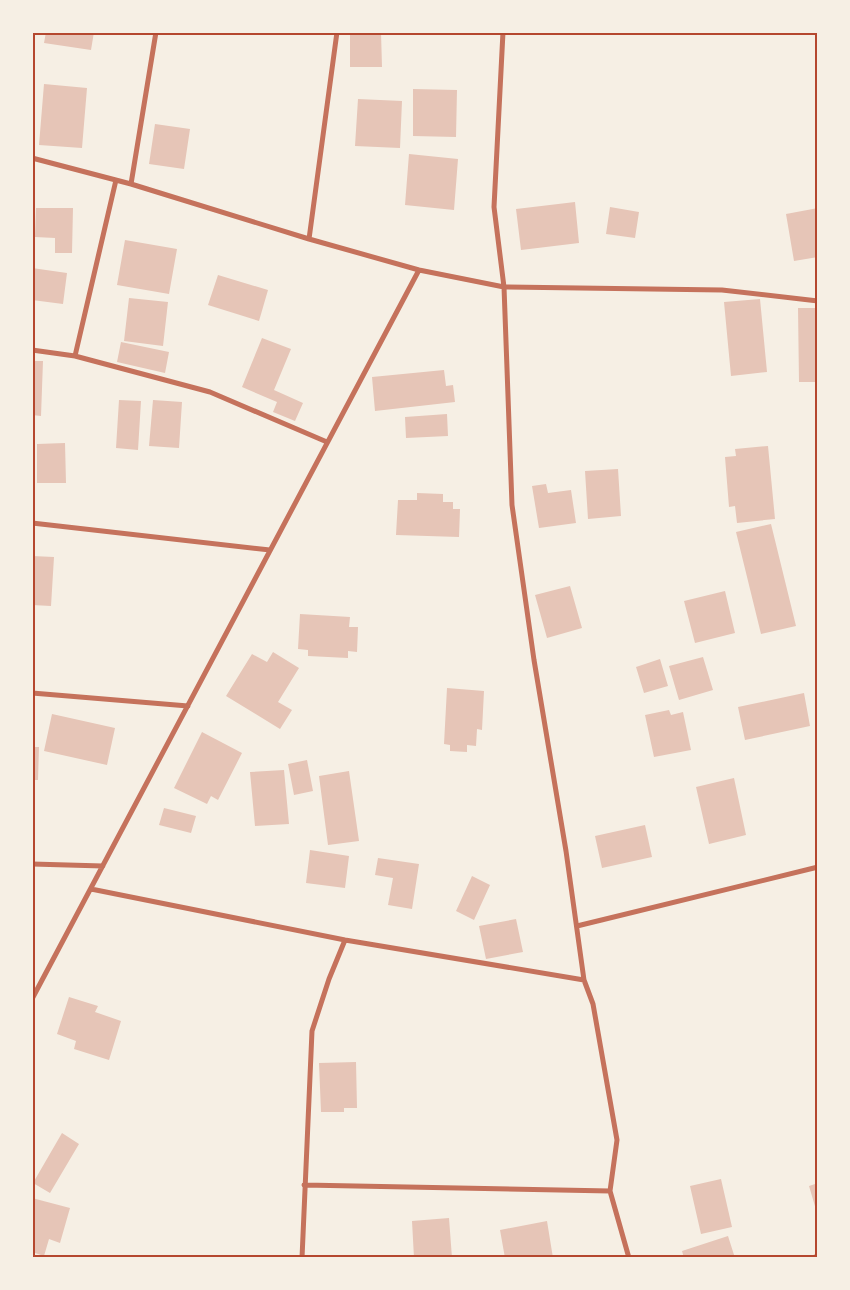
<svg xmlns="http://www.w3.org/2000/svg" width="850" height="1290" font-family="'Libre Baskerville',serif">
  <rect width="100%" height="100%" fill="#f6efe4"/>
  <path fill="#e6c5b7" d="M46 32H94L91 50 44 43Z
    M350 32H381L382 67H350Z
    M44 84 87 88 82 148 39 145Z
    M413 89 457 90 456 137 413 136Z
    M358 99 402 101 400 148 355 146Z
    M155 124 190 129 184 169 149 164Z
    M409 154 458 159 454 210 405 205Z
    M575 202 579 243 521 250 516 209Z
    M610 207 639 212 635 238 606 234Z
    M36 208H73L72 253H55V238L35 237Z
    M818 208V257L794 261 786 214Z
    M125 240 177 249 169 294 117 285Z
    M32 268 67 273 63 304 32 300Z
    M218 275 268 290 259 321 208 305Z
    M129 298 168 302 163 346 124 341Z
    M760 299 767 372 731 376 724 302Z
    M798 308H818V382H799Z
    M262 338 291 349 274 390 303 403 295 421 273 412 277 402 242 387Z
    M121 342 169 352 165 373 117 362Z
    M32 361H43L41 416 32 415Z
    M444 370 446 386 453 385 455 402 375 411 372 377Z
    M119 400 141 401 138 450 116 448Z
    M153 400 182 402 179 448 149 446Z
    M447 414 448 436 406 438 405 417Z
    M65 443 66 483H37V444Z
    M768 446 775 519 737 523 735 506 729 507 725 457 736 456 735 449Z
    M618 469 621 516 588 519 585 471Z
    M546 484 548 493 571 490 576 523 539 528 532 486Z
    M417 493 443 494V502H453V509H460L459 537 396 535 398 500H417Z
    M771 524 796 626 761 634 736 532Z
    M32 556 54 557 51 606 32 605Z
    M570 586 582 628 547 638 535 595Z
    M725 591 735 633 695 643 684 601Z
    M300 614 350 617 349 627H358L357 652 348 651V658L308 656V650L298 649Z
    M273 652 299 668 278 702 292 710 280 729 226 696 252 654 267 662Z
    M703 657 713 690 679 700 669 666Z
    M660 659 668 686 644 693 636 667Z
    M447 688 484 691 482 730 477 729 476 746 467 745V752L450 751V745L444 744Z
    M804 693 810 726 745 740 738 707Z
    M669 710 671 715 683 712 691 750 654 757 645 715Z
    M52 714 115 728 107 765 44 751Z
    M202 732 242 753 218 800 211 796 207 804 174 788Z
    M32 747H39L38 780H32Z
    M307 760 313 791 294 795 288 764Z
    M284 770 289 824 255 826 250 772Z
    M349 771 359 841 328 845 319 776Z
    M734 778 746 835 709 844 696 787Z
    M164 808 196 816 191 833 159 825Z
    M645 825 652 857 602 868 595 836Z
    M310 850 349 856 345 888 306 883Z
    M378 858 419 864 412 909 388 905 393 878 375 875Z
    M472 876 490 885 474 920 456 911Z
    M516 919 523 952 486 959 479 926Z
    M69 997 98 1006 95 1012 121 1021 109 1060 74 1049 76 1041 57 1034Z
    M356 1062 357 1108H344V1112H321L319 1063Z
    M62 1133 79 1144 50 1193 33 1183Z
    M721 1179 732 1227 701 1234 690 1186Z
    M818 1183V1213H817L809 1186Z
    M32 1198 70 1208 60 1243 49 1239 44 1256 32 1252Z
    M449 1218 452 1258H414L412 1221Z
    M547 1221 553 1258H505L500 1230Z
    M728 1236 735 1258H684L682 1251Z"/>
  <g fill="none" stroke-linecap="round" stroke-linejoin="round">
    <path stroke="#c5725c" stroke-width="5" d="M503 32 494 207 504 287 512 505 534 660 566 851 584 980 593 1004 617 1140 610 1191 629 1258
      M32 158 131 184 309 239 419 270 504 287 722 290 818 301
      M131 184 156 32
      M309 239 337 32
      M32 350 75 356 210 392 327 442
      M75 356 116 180
      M32 523 270 550
      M32 693 188 706
      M32 864 103 866
      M91 889 345 940 584 980
      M577 926 818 867
      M32 999 419 270
      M304 1185 610 1191
      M302 1258 312 1031 329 979 345 940
      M812 1258 818 1256"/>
  </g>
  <rect width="850" height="1290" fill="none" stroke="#f6efe4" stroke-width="68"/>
  <rect x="34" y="34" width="782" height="1222" fill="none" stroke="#b5482f" stroke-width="2"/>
</svg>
